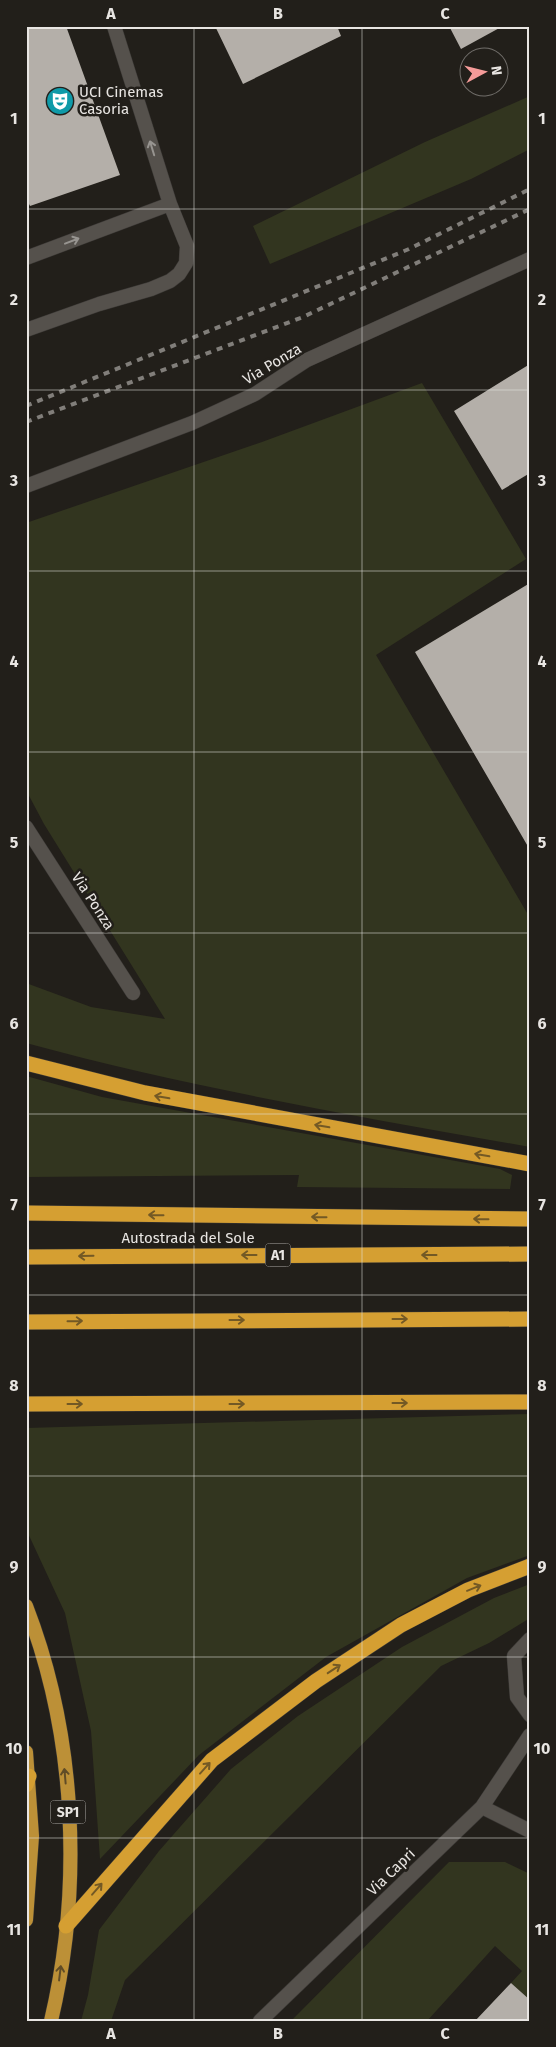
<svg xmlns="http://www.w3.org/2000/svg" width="556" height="2047" font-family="'Fira Sans',sans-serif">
  <rect width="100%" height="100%" fill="#221f1a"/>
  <path fill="#32351f" d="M530 96V149L471 179 270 264 253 226 425 142Z
    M422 383 526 559 376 655 530 918V1147C361 1117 191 1088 26 1043V983L91 1007 165 1019 44 824 26 790V523L262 442Z
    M26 1076 102 1097 500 1169 512 1175 510 1189 297 1187 299 1175 26 1177Z
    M530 1414V1555L467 1578 326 1657 199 1755 100 1859 91 1731 65 1613 26 1529V1428Z
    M530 1584V1618L489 1643 441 1666 125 1980 111 2021H81L88 1995 99 1930 159 1851 231 1769 298 1716 402 1647 494 1598Z
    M449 1862H505L530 1874V2000L511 1983 522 1971 495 1946 427 2021H291Z"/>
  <path fill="#b4afa9" d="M26 26H66L120 175 30 206 26 198Z
    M215 26H337L341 36 243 84Z
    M449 26H503L461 49Z
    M530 364V473L502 490 454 411Z
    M530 583V850L415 652Z
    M511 1983 530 2000V2021H475Z"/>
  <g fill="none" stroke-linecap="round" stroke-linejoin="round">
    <g stroke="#3c3936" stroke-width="15">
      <path id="service" d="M26 258 170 204 114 26
        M26 330 99 304 151 289 170 281 179 274 186 263 187 246 170 204
        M26 486 192 423 255 394 307 360 530 259
        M26 827 133 993"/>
    </g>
    <g stroke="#3c3936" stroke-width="15">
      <path id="minor" d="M530 1639 514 1656 517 1697 530 1715
        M482 1807 530 1831
        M260 2021 482 1807 530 1735"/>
    </g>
    <g stroke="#3c3936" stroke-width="15">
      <path id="trunk" d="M26 1606C76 1735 83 1886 51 2021
        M26 1752 32 1836 26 1920"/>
    </g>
    <g stroke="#3c3936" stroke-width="16">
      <path id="motorway" d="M26 1063 145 1093 530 1164
        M26 1213 530 1219
        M26 1257 530 1254
        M26 1322 530 1319
        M26 1404 530 1402
        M26 1785 29 1776
        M66 1926 212 1760 316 1681 401 1625 468 1590 530 1566"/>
    </g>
    <use href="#service" stroke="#55514c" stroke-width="14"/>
    <use href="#minor" stroke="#55514c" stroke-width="14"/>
    <use href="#trunk" stroke="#bc9037" stroke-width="14"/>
    <use href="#motorway" stroke="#d59f32" stroke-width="15"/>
    <path stroke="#817e7a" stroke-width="4" stroke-dasharray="6 6" stroke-linecap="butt" d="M26 406 409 249 530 189
      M26 422 303 317 530 209"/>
  </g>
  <defs><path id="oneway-shaft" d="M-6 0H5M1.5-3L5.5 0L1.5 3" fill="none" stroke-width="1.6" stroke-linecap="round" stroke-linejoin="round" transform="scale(1.25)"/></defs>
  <g stroke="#979490">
    <use href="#oneway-shaft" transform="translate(152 148) rotate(-107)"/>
    <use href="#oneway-shaft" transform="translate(72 241) rotate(-21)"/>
  </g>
  <g stroke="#735925">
    <use href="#oneway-shaft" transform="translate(162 1097) rotate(-170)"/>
    <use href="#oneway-shaft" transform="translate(322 1126) rotate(-170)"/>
    <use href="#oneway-shaft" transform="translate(482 1155) rotate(-170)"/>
    <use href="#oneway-shaft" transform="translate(156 1215) rotate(-179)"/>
    <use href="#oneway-shaft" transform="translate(319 1217) rotate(-179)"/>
    <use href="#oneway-shaft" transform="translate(481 1219) rotate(-179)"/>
    <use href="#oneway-shaft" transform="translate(249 1255) rotate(180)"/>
    <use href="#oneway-shaft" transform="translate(429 1255) rotate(180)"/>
    <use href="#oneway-shaft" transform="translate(86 1256) rotate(179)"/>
    <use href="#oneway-shaft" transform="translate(400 1319)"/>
    <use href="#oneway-shaft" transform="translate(237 1320)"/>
    <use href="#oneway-shaft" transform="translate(75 1321) rotate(-1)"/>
    <use href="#oneway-shaft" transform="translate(400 1403)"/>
    <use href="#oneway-shaft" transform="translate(75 1404)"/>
    <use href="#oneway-shaft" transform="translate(237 1404)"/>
    <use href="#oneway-shaft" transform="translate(474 1588) rotate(-22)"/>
    <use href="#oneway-shaft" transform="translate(334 1669) rotate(-33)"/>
    <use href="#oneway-shaft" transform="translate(205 1768) rotate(-48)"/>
    <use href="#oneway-shaft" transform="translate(97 1889) rotate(-49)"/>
  </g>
  <g stroke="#604c26">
    <use href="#oneway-shaft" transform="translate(65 1776) rotate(-95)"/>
    <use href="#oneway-shaft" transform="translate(60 1973) rotate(-83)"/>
  </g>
  <path fill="none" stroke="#e8e5e2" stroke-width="1" stroke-opacity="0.55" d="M194 26V2021M362 26V2021M26 209H530M26 390H530M26 571H530M26 752H530M26 933H530M26 1114H530M26 1295H530M26 1476H530M26 1657H530M26 1838H530"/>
  <defs>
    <g id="theatre-disc" transform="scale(1.4375)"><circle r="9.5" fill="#0f9aa8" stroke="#221f1a"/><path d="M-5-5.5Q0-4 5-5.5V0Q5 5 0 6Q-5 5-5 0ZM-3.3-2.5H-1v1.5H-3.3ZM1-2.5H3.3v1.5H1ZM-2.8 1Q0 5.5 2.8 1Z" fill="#fff"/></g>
  </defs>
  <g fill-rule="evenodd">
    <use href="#theatre-disc" x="60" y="101"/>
  </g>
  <g text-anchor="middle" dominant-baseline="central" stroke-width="5" stroke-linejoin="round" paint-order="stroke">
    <g fill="#221f1a" stroke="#adaaa6" stroke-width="1">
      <rect x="265.5" y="1243.5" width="25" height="23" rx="4"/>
      <rect x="50.5" y="1800.5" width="35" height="23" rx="4"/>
    </g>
    <g font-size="14" font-weight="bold" fill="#e8e5e2">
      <text x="278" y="1255">A1</text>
      <text x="68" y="1812">SP1</text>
    </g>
    <g font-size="15" fill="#e8e5e2" stroke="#221f1a" text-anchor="start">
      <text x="79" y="92">UCI Cinemas<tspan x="79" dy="17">Casoria</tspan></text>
    </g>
    <g font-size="15" fill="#e8e5e2" stroke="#221f1a">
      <text transform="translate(272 364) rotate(-31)">Via Ponza</text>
      <text transform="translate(93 901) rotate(57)">Via Ponza</text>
      <text x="188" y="1238">Autostrada del Sole</text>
      <text transform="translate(391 1872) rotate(-44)">Via Capri</text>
    </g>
  </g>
  <rect width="556" height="2047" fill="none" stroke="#221f1a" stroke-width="55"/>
  <g transform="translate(484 72) rotate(83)"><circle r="24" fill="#221f1a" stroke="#716e6a"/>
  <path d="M0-4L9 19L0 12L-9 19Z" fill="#f59b99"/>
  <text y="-8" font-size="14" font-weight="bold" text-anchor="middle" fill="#e8e5e2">N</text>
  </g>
  <rect x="28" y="28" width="500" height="1992" fill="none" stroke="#e8e5e2" stroke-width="2"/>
  <g font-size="16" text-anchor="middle" font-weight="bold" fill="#e8e5e2">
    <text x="111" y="19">A</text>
    <text x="278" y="19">B</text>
    <text x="445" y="19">C</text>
    <text x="14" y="124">1</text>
    <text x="542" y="124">1</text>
    <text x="14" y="305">2</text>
    <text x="542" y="305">2</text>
    <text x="14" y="486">3</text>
    <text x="542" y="486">3</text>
    <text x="14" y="667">4</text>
    <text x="542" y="667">4</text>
    <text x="14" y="848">5</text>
    <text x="542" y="848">5</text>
    <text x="14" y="1029">6</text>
    <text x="542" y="1029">6</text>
    <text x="14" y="1210">7</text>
    <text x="542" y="1210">7</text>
    <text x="14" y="1391">8</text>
    <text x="542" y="1391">8</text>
    <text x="14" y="1572">9</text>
    <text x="542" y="1572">9</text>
    <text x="14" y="1754">10</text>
    <text x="542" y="1754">10</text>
    <text x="14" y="1935">11</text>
    <text x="542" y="1935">11</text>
    <text x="111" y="2039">A</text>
    <text x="278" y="2039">B</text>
    <text x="445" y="2039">C</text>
  </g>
</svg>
